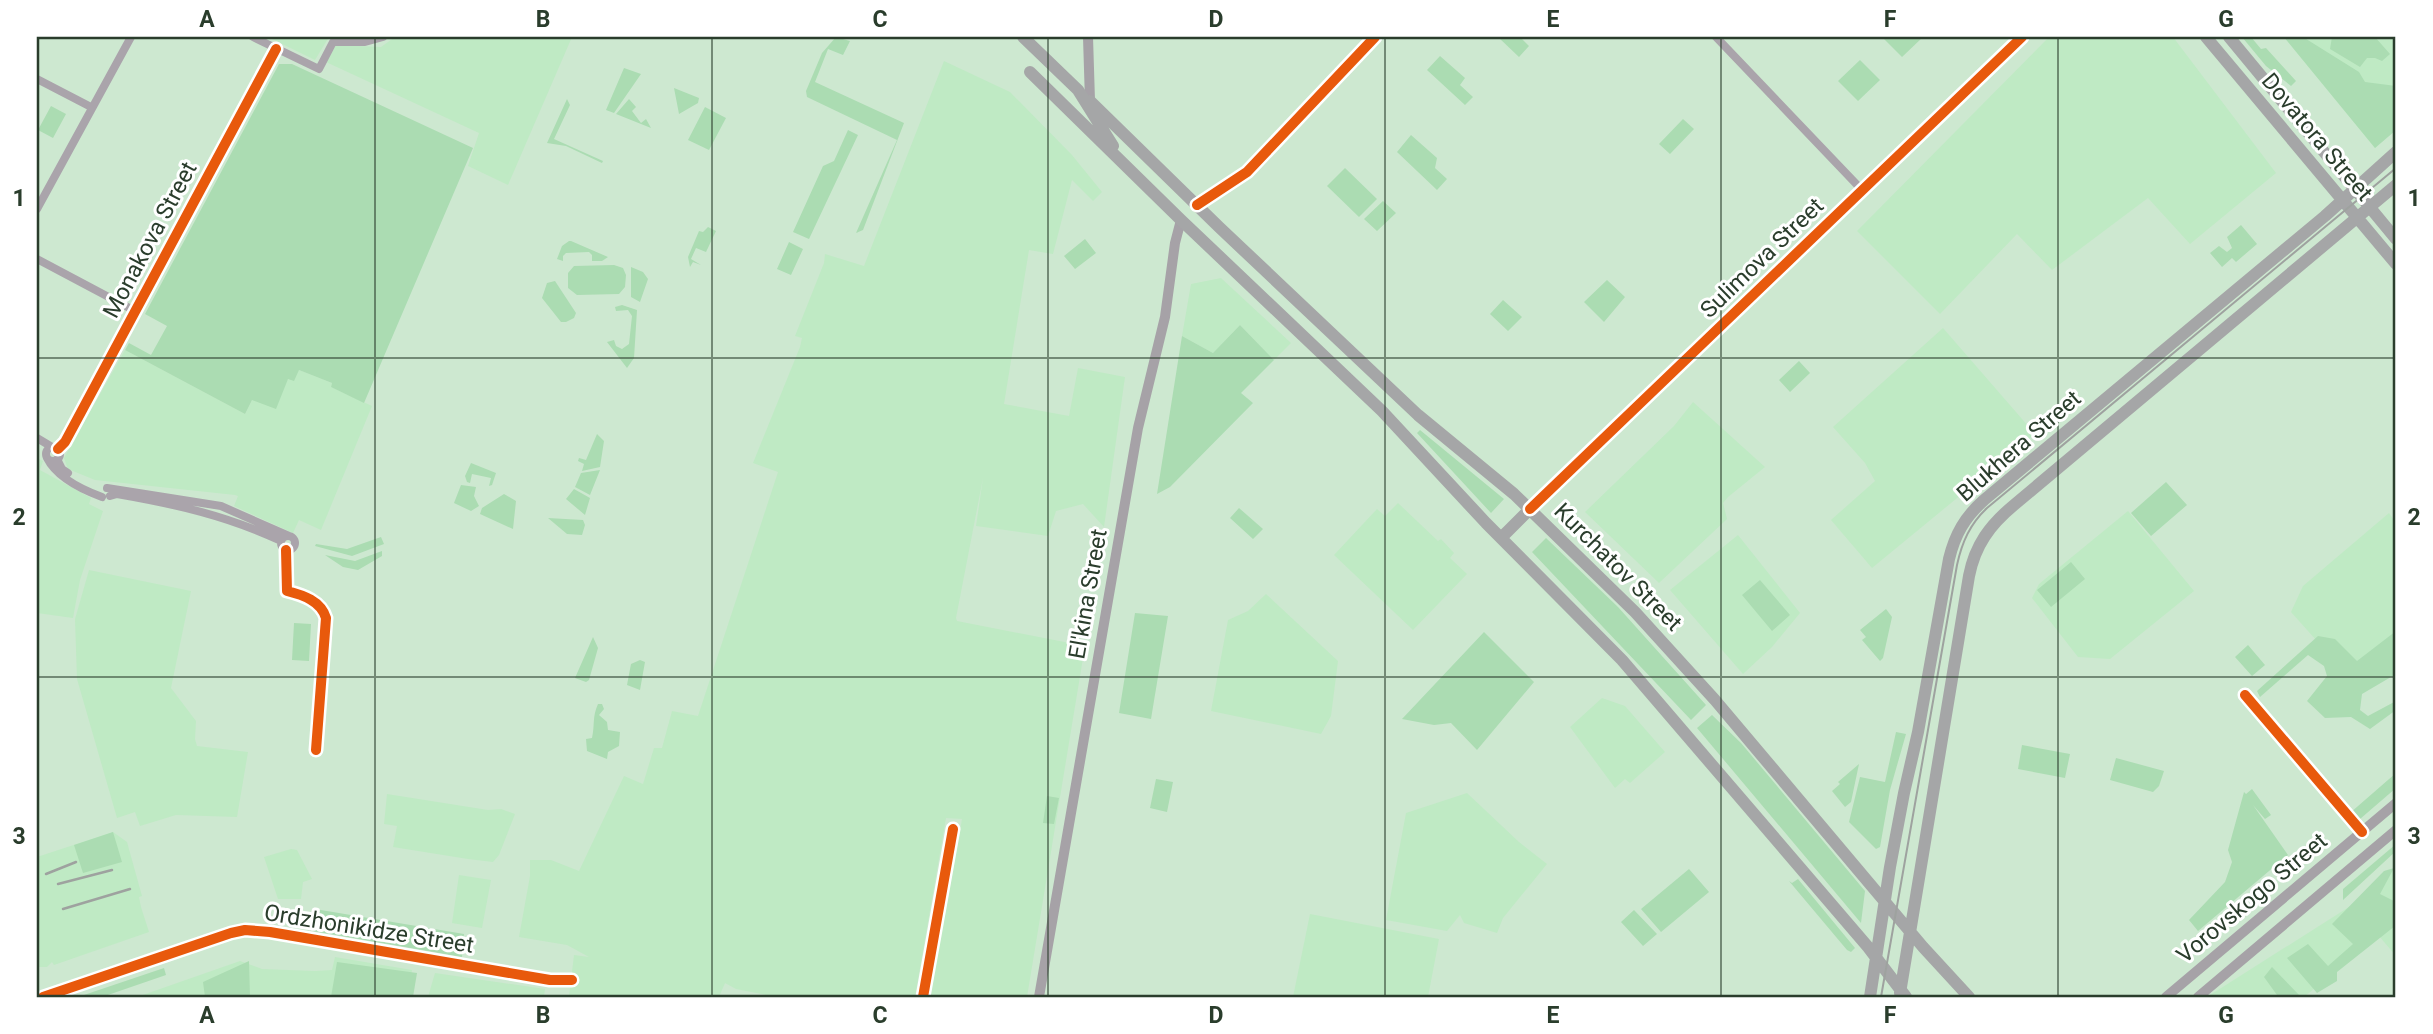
<svg xmlns="http://www.w3.org/2000/svg" width="2433" height="1034" font-family="Roboto,sans-serif">
  <rect width="100%" height="100%" fill="#cde8d0"/>
  <path fill="#bfeac4" d="M268 37H366H329L315 60Z
    M395 37H572L508 185 468 166 479 133 326 62 336 45 381 47Z
    M2049 37H2173L2276 173 2190 244 2148 198 2052 270 2017 234 1940 314 1857 231Z
    M2284 37H2396V130L2375 148Z
    M944 61 1010 92 1072 155 1102 192 1093 201 1072 180 1053 254 1029 250 1004 404 1069 416 1078 368 1125 377 1104 527 1083 504 1056 511 1048 536 976 526 983 478 956 618 957 621 1085 646 1027 997H930L962 819 946 818 915 997H766V995L736 989 725 983 719 997H569L574 955 589 957 567 945 519 937 530 876V860H551L579 871 624 776 643 784 654 748H662L672 711 698 716 778 472 753 463 800 347 802 338 795 336 824 263 825 254 864 266Z
    M1221 278 1291 343 1274 360 1240 325 1213 353 1182 336 1191 284Z
    M1943 328 2035 434 1872 568 1831 520 1875 481 1865 463 1833 427Z
    M125 350 245 414 252 400 289 379 299 370 332 383 331 387 372 406 321 530 299 520 293 533 234 506 238 496 235 495 95 480 68 469 64 458Z
    M1693 402 1765 467 1728 497 1723 503 1727 519 1659 583 1585 512 1674 426Z
    M37 458 43 461 40 470 91 498 89 504 103 511 80 580 73 618 37 613Z
    M1398 503 1438 541 1441 539 1454 553 1450 558 1467 574 1413 630 1334 555 1377 509 1385 516Z
    M2128 511 2194 591 2110 659 2078 657 2032 598 2039 584Z
    M2389 513 2396 523V637L2350 678 2291 612 2303 586Z
    M1738 535 1800 613 1772 647 1743 674 1670 590Z
    M89 570 191 591 171 688 196 721 195 739 197 746 248 752 237 817 176 815 140 826 135 812 117 818 77 679 75 619Z
    M1266 594 1338 661 1331 716 1321 734 1211 711 1228 620 1248 611Z
    M1602 698 1625 706 1665 752 1630 783 1625 779 1615 788 1570 727Z
    M1467 793 1519 842 1547 864 1503 918 1497 933 1464 923 1460 915 1447 931 1386 920 1406 813Z
    M387 794 488 810 501 809 515 814 499 855 493 862 468 859 393 847 397 826 384 824Z
    M113 832 127 842 142 896 139 897 141 907 149 932 54 965 52 962 47 967H37V857Z
    M291 849 297 850 312 879 303 882 301 899H278L264 857Z
    M2396 867V956L2379 936 2304 997H2207L2352 905Z
    M459 875 491 880 482 928 452 923Z
    M1310 914 1439 939 1428 997H1293Z
    M335 957 412 970 408 997H137L240 961 262 969 315 971 332 970Z
    M435 973 545 989 544 997H428Z"/>
  <path fill="#abdcb2" d="M836 37 850 41 843 55 828 49 815 82 904 123 863 230 856 233 897 140 807 97 806 91 822 53Z
    M1498 37H1520L1529 46 1519 57Z
    M1882 37H1923L1902 57Z
    M2242 37H2251L2261 49 2266 48 2296 81 2291 86 2266 66Z
    M2284 37H2303L2359 72 2365 82 2396 86V130L2375 148Z
    M2332 37H2375L2390 54 2382 61 2375 58H2367L2360 67 2330 49Z
    M1440 56 1465 78 1460 85 1473 97 1465 105 1427 70Z
    M1860 60 1880 80 1858 101 1838 81Z
    M279 64H292L473 148 364 403 331 387 332 383 299 370 294 381 288 379 276 409 252 400 245 414 125 350 129 343 151 355 167 326 145 314Z
    M624 68 641 74 614 113 606 110Z
    M674 88 699 98 698 103 679 114Z
    M567 99 570 105 554 139 603 161 602 163 566 146 547 143Z
    M629 99 636 107 632 111 641 123 646 119 651 128 616 114Z
    M51 106 66 114 53 138 38 130Z
    M705 107 726 118 709 150 688 140Z
    M1683 119 1694 129 1670 154 1659 144Z
    M848 130 858 135 809 239 793 232 823 166 834 161Z
    M1411 135 1437 158 1435 168 1447 179 1437 190 1397 152Z
    M1345 168 1377 199 1359 217 1327 186Z
    M1383 201 1396 213 1377 231 1364 219Z
    M2241 225 2257 244 2236 262 2232 258 2222 267 2210 253 2219 246 2227 252 2232 248 2227 237Z
    M708 227 716 231 706 252 696 248 691 259 701 265 693 262 690 267 688 257 699 231 703 232Z
    M1085 239 1096 253 1075 269 1064 256Z
    M569 241H571L608 257 602 261H592V255L589 252 566 253 563 256V261L557 259 562 246Z
    M789 242 803 249 791 275 777 269Z
    M614 265 623 268 626 275 625 287 619 294 577 295 568 288V273L574 266Z
    M631 267 643 272 648 279 640 302 631 297Z
    M1607 280 1625 297 1604 322 1584 302Z
    M555 281 576 313 574 318 566 322H561L542 298 547 283Z
    M1503 300 1522 317 1508 331 1490 314Z
    M622 305 637 310 634 358 627 368 607 342 614 340 616 346 622 349 629 344 632 316 628 310 616 311 615 307Z
    M1240 325 1274 360 1241 393 1253 403 1170 487 1157 494 1182 336 1213 353Z
    M1799 361 1810 373 1790 392 1779 380Z
    M1420 430 1504 499 1491 513 1417 433Z
    M597 434 604 441 600 467 582 471 584 464 578 461 579 458 586 460Z
    M471 463 496 473 492 485 489 486 491 478 472 474 470 483 467 482 465 476Z
    M600 470 590 495 575 487 581 473Z
    M2166 482 2187 505 2151 536 2131 513Z
    M461 485 476 487 474 496 479 506 471 511 454 503Z
    M574 489 590 498 585 515 566 499Z
    M504 494 516 501 513 529 480 514 482 508Z
    M1239 508 1263 529 1253 539 1230 518Z
    M548 518 583 520 585 525 582 535 567 534Z
    M381 537 384 544 352 556 315 546 316 544 347 549Z
    M1546 538 1618 607 1706 705 1691 720 1532 552Z
    M382 551V556L358 570 343 567 325 555 355 561Z
    M2071 562 2085 579 2051 607 2037 590Z
    M1760 580 1790 615 1772 631 1742 595Z
    M1886 609 1892 617 1883 658 1880 661 1862 640 1866 637 1860 630Z
    M1135 613 1168 616 1151 719 1119 713Z
    M294 623 311 624 309 661 292 660Z
    M2396 631V674L2362 694 2360 710 2368 716 2396 701V710L2370 729 2351 717 2325 718 2307 701 2327 676 2324 666 2308 655 2260 697 2257 691 2318 636 2335 639 2357 661Z
    M1484 632 1534 682 1477 750 1451 723 1434 725 1402 719Z
    M593 637 598 648 589 680 586 682 575 678Z
    M2248 645 2265 665 2252 676 2235 657Z
    M640 660 645 662 640 690 627 685 631 664Z
    M598 704H602L604 709 599 715 607 722 608 730 620 732 619 746 608 752 607 759 587 751 586 739 592 738C595 725 592 717 598 704Z
    M1712 715 1741 743 1865 891 1861 923 1697 728Z
    M1896 732 1906 734 1890 790 1880 847 1876 849 1849 822 1860 777 1885 782Z
    M2022 745 2070 754 2065 778 2018 769Z
    M2116 758 2164 771 2159 786 2153 792 2110 780Z
    M1859 764 1851 802 1845 807 1832 791 1840 784 1838 782Z
    M2396 773V788L2360 819 2354 818 2350 813Z
    M1156 779 1173 782 1167 812 1150 808Z
    M2252 789 2271 815 2265 819 2253 805 2288 855 2198 931 2189 920 2225 882 2232 862 2228 850 2244 792 2246 794Z
    M1047 796 1059 798 1054 824 1043 823Z
    M113 832 122 862 83 873 74 845Z
    M2396 844V851L2343 900V889Z
    M2394 868 2380 894 2396 902 2395 926 2337 972V981L2317 993 2287 958 2308 944 2328 966 2353 944 2332 924 2384 871Z
    M1689 869 1709 892 1661 932 1641 909Z
    M1798 879 1855 948 1851 952 1847 950 1789 881 1792 883Z
    M315 909 464 934 462 957 313 931Z
    M1634 910 1657 934 1643 946 1621 922Z
    M249 961 250 997H205L203 982Z
    M337 962 417 973 413 997H331Z
    M2272 967 2301 997H2276L2277 995 2264 977Z
    M164 968 166 975 102 997H78Z"/>
  <g fill="none" stroke-linecap="round" stroke-linejoin="round">
    <path stroke="#aaa4ab" stroke-width="8" d="M253 37 319 69 333 42H365L383 37
      M1716 37 1862 190
      M37 79 91 107
      M37 209 131 37
      M37 259 135 311
      M37 438 52 447
      M46 454a7 7 0 1 1 14 0a7 7 0 1 1-14 0Z
      M58 449 65 442 276 49
      M47 458C57 478 83 490 102 497
      M57 459 62 469 68 473
      M107 488 221 506 289 536
      M110 496 117 494C175 504 228 516 281 541
      M281 543a7 7 0 1 1 14 0a7 7 0 1 1-14 0Z
      M286 550 287 591C303 595 321 601 326 618L316 750
      M2245 695 2362 832
      M43 997 231 933 245 930 270 932 550 980H572
      M923 997 953 829"/>
    <path stroke="#aaa4ab" stroke-width="10" d="M1197 205 1247 172 1375 37
      M1530 509 2022 37"/>
    <path stroke="#a6a2a7" stroke-width="10" d="M1088 37 1090 101
      M1039 997 1138 428 1165 317 1175 243 1181 220
      M2166 997 2396 803
      M2198 997 2396 830"/>
    <path stroke="#a5a6a7" stroke-width="12" d="M1023 37 1078 90 1113 146
      M2206 37 2396 264
      M2229 37 2396 239
      M1030 72 1181 220 1382 411 1486 523 1622 660 1868 947 1906 997
      M1090 101 1219 227 1418 415 1514 494 1635 612 1715 700 1923 947 1969 997
      M1501 538 1530 509
      M1900 993 1969 576C1975 545 1990 525 2014 505L2396 185
      M1870 997 1890 867 1904 793 1918 732 1949 559C1955 534 1965 517 1984 500L2325 216 2396 152"/>
    <path stroke="#9ea29f" stroke-width="2" d="M1881 997 1957 565C1962 542 1970 524 1987 508L2396 168"/>
    <path stroke="#9ea29f" stroke-width="2.5" d="M46 874 76 862
      M58 884 112 870
      M63 909 130 889"/>
    <g stroke="#fff" stroke-width="15">
      <path id="cycleway" d="M1197 205 1247 172 1375 37
        M58 449 65 442 276 49
        M1530 509 2022 37
        M286 550 287 591C303 595 321 601 326 618L316 750
        M2245 695 2362 832
        M43 997 231 933 245 930 270 932 550 980H572
        M923 997 953 829"/>
    </g>
    <use href="#cycleway" stroke="#e8590c" stroke-width="10"/>
  </g>
  <path fill="none" stroke="#2a3d2c" stroke-width="2" stroke-opacity="0.55" d="M375 37V997M712 37V997M1048 37V997M1385 37V997M1721 37V997M2058 37V997M37 358H2396M37 677H2396"/>
  <g text-anchor="middle" dominant-baseline="central" stroke-width="6" stroke-linejoin="round" paint-order="stroke">
    <g font-size="23" fill="#2a3d2c" stroke="#fff">
      <text transform="translate(2317 137) rotate(50)">Dovatora Street</text>
      <text transform="translate(150 240) rotate(-62)">Monakova Street</text>
      <text transform="translate(1762 258) rotate(-44)">Sulimova Street</text>
      <text transform="translate(2019 446) rotate(-41)">Blukhera Street</text>
      <text transform="translate(1618 567) rotate(45)">Kurchatov Street</text>
      <text transform="translate(1088 594) rotate(-80)">El'kina Street</text>
      <text transform="translate(2252 898) rotate(-40)">Vorovskogo Street</text>
      <text transform="translate(369 929) rotate(9)">Ordzhonikidze Street</text>
    </g>
  </g>
  <rect width="2433" height="1034" fill="none" stroke="#ffffff" stroke-width="77"/>
  <rect x="38" y="38" width="2356" height="958" fill="none" stroke="#2a3d2c" stroke-width="2.5"/>
  <g font-size="23" text-anchor="middle" font-weight="bold" fill="#2a3d2c">
    <text x="207" y="27">A</text>
    <text x="543" y="27">B</text>
    <text x="880" y="27">C</text>
    <text x="1216" y="27">D</text>
    <text x="1553" y="27">E</text>
    <text x="1890" y="27">F</text>
    <text x="2226" y="27">G</text>
    <text x="19" y="206">1</text>
    <text x="2414" y="206">1</text>
    <text x="19" y="525">2</text>
    <text x="2414" y="525">2</text>
    <text x="19" y="844">3</text>
    <text x="2414" y="844">3</text>
    <text x="207" y="1023">A</text>
    <text x="543" y="1023">B</text>
    <text x="880" y="1023">C</text>
    <text x="1216" y="1023">D</text>
    <text x="1553" y="1023">E</text>
    <text x="1890" y="1023">F</text>
    <text x="2226" y="1023">G</text>
  </g>
</svg>
